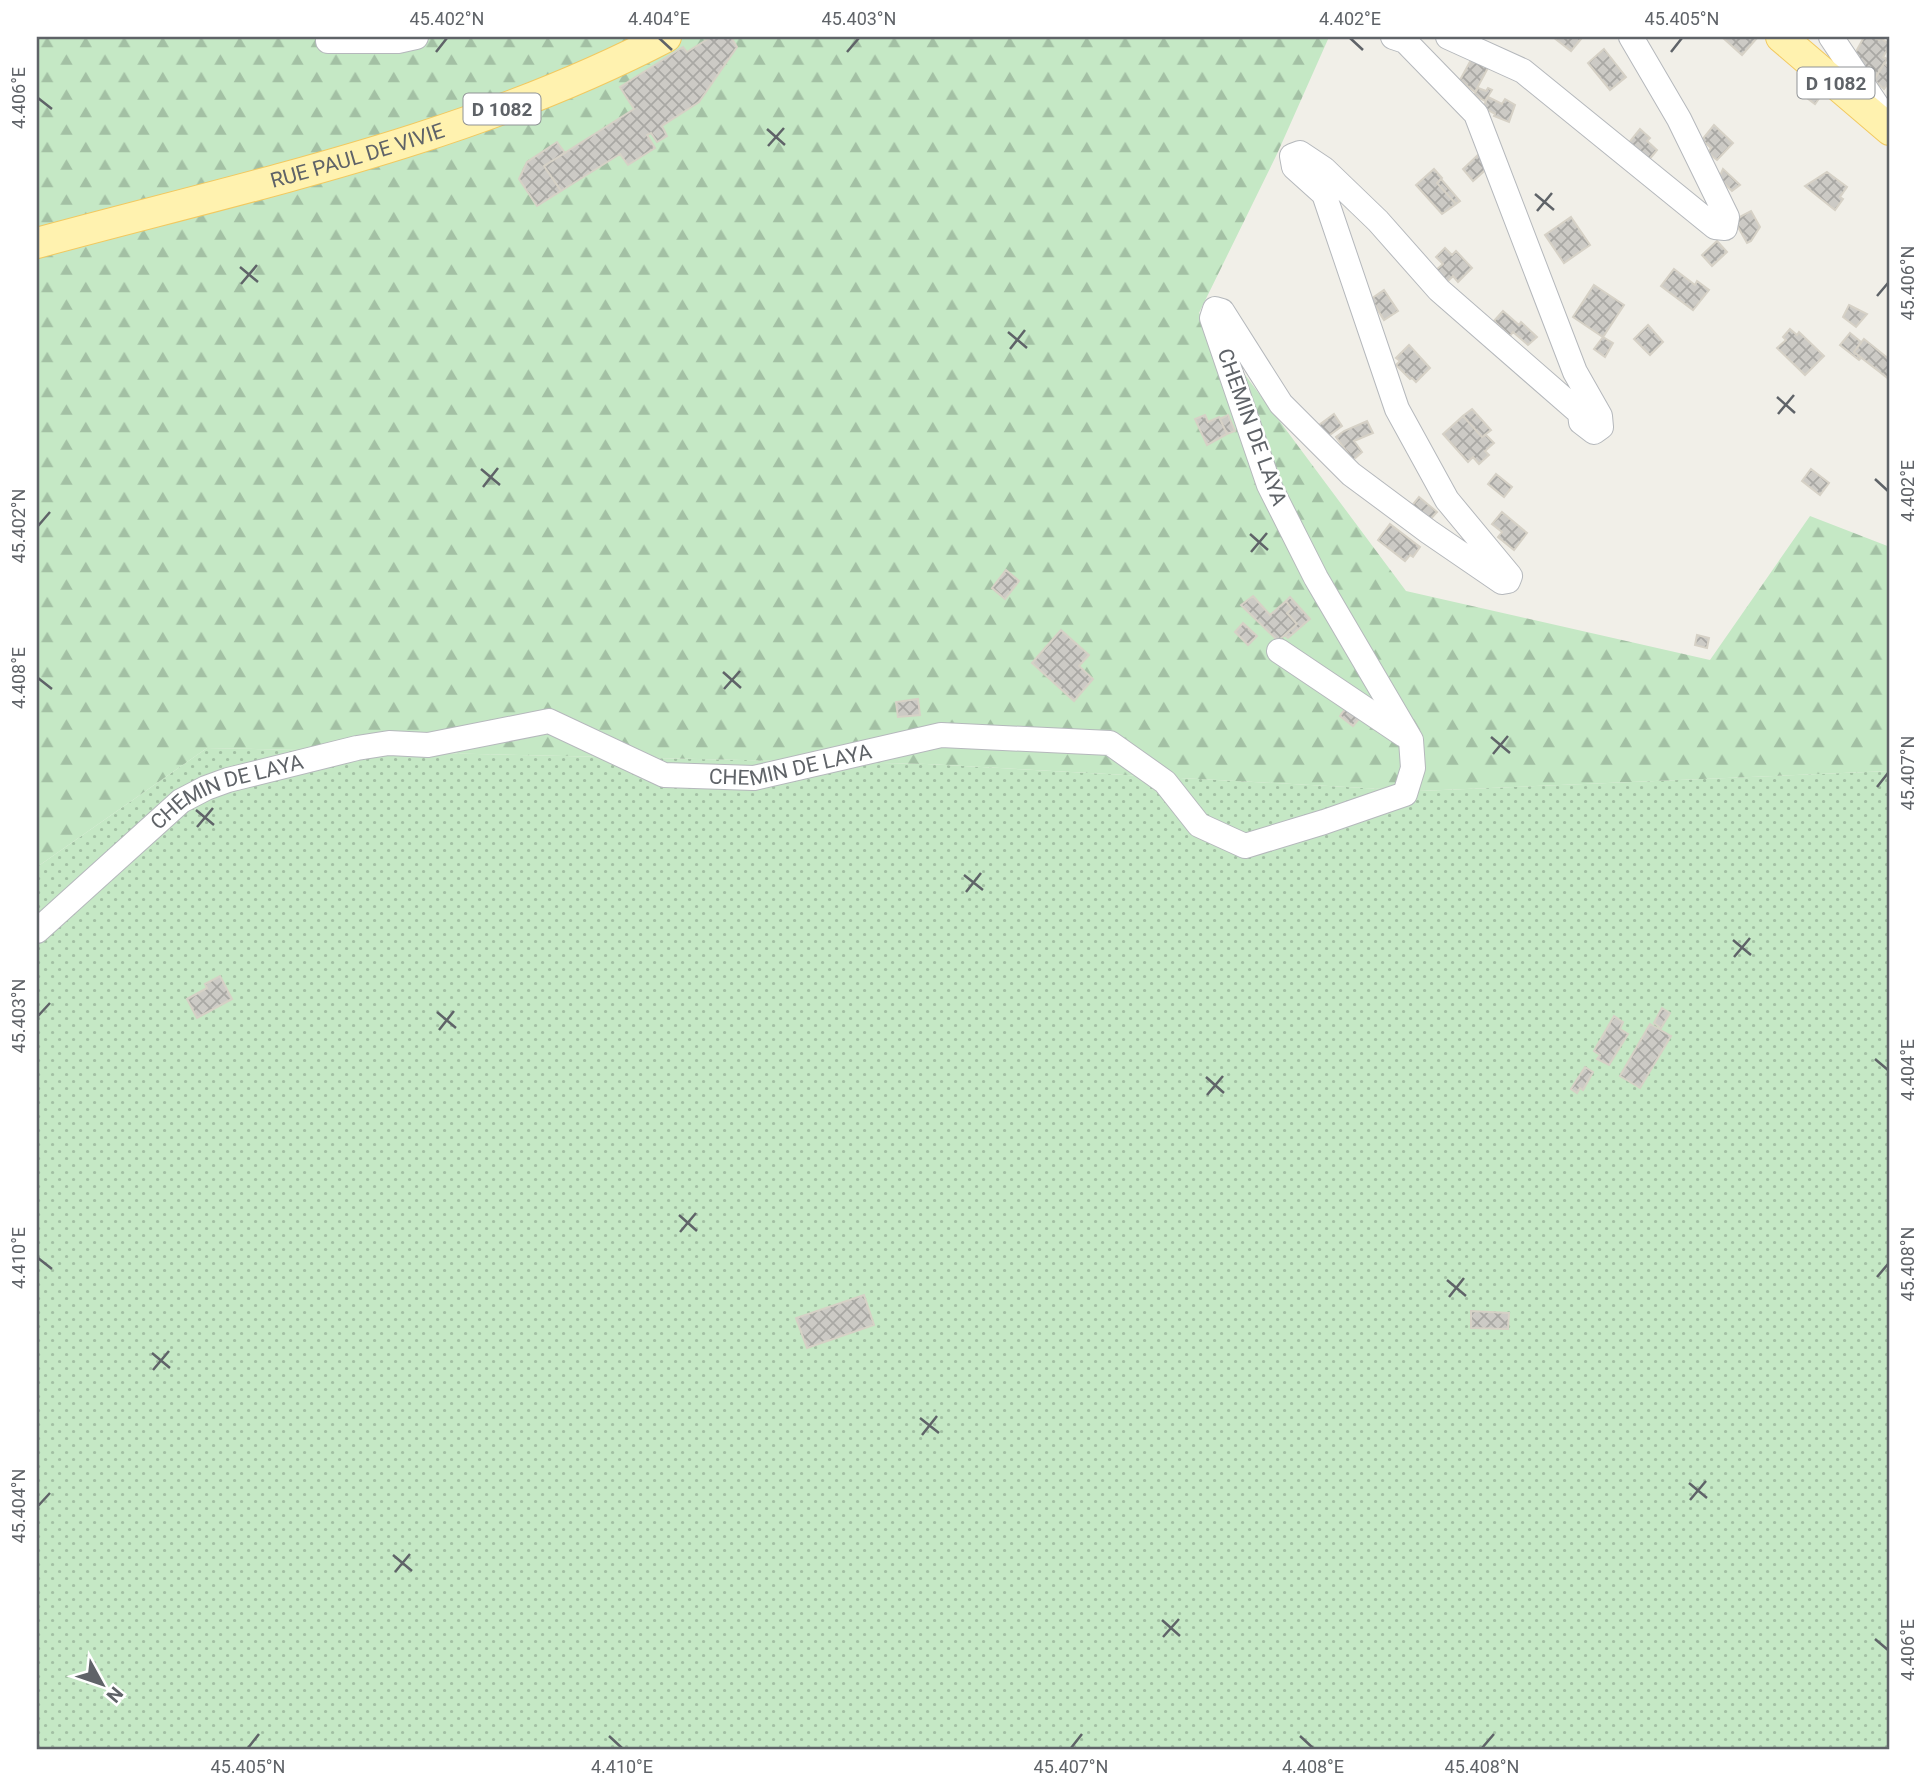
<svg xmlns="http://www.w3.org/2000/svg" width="1927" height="1786" font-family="Roboto,sans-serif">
  <defs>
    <pattern id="grass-dots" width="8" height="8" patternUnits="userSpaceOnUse" patternTransform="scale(1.75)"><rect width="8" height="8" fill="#c5e8c5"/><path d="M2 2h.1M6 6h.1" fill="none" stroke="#a3c0a4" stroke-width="1.8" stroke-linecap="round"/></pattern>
    <pattern id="forest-firs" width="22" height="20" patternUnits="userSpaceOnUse" patternTransform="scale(1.75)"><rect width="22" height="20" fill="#c5e8c5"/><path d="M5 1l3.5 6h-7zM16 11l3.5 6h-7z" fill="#a3c0a4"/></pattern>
    <pattern id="building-cross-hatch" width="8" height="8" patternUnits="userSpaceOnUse" patternTransform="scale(1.75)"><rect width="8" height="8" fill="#cccac5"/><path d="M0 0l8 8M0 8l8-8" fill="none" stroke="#a9a8a4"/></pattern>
  </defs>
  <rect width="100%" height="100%" fill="#f1efe8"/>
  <path fill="url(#grass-dots)" d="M207 748 927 764 1418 791 1890 771V1749H37V867Z"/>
  <path fill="url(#forest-firs)" d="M37 37H1329L1277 154 1199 313 1406 591 1710 660 1810 516 1890 547V771L1418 791 927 764 207 748 37 867Z"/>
  <path fill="url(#building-cross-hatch)" stroke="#d6d1c6" stroke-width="2" d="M711 37H731L737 47 699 102 662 126 667 136 657 142 651 133 647 135 655 148 628 165 620 154 561 191 544 166 634 109 620 87 683 47 687 52Z
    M1553 37H1579L1581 39 1571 51Z
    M1722 37H1756L1757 38 1742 55Z
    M1864 37H1873L1879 40 1881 38 1890 45 1883 57 1887 59 1874 80 1852 59Z
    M1604 49 1626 77 1610 90 1588 63Z
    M1472 58 1489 66 1475 92 1460 80Z
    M1884 63 1890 69V81L1884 89 1874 80Z
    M1812 84 1823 93 1815 104 1803 95Z
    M1478 88 1486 91 1488 88 1492 90 1485 101 1474 95Z
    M1488 97 1502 104 1505 99 1515 105 1509 122 1494 116 1495 114 1483 107Z
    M1714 125 1733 143 1717 160 1708 153 1711 148 1702 140Z
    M1640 129 1650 138 1647 141 1657 150 1647 162 1627 145Z
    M557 142 565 153 544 166 561 191 537 206 519 179 527 162Z
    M1480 153 1490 166 1473 181 1463 169Z
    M1434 169 1442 178 1437 183 1456 204 1442 214 1416 185Z
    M1723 169 1740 185 1732 191 1719 178Z
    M1827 172 1847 187 1840 197 1843 199 1835 210 1805 186Z
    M1441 179 1460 201 1456 204 1437 183Z
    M1751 211 1760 227 1751 241 1747 243 1734 220Z
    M1571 217 1590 245 1564 263 1545 235Z
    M1717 241 1727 252 1712 266 1702 255Z
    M1445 248 1452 255 1456 251 1472 268 1458 282 1453 276 1447 282 1436 270 1443 264 1436 257Z
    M1674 269 1695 285 1697 281 1709 290 1693 310 1661 286Z
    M1594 285 1624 305 1603 337 1573 317Z
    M1384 290 1398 311 1384 320 1371 299Z
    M1849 305 1867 314 1856 327 1843 317Z
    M1503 311 1519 325 1521 322 1537 337 1528 345 1513 332 1510 336 1494 321Z
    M1648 325 1663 342 1650 355 1634 339Z
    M1790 329 1797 335 1799 332 1824 356 1805 375 1777 348 1786 340 1783 337Z
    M1850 333 1861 342 1854 352 1861 358 1859 360 1840 345Z
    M1603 337 1613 343 1605 357 1594 349Z
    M1864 339 1890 360V380L1854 352Z
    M1409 345 1430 368 1416 382 1412 378 1410 379 1396 365 1400 361 1396 358Z
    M1472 409 1491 430 1482 437 1463 416Z
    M1334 414 1342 426 1327 437 1319 425Z
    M1205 415 1208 422 1219 417 1227 434 1207 445 1195 419Z
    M1228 415 1235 431 1227 434 1220 419Z
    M1463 416 1482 437 1486 435 1494 443 1485 451 1489 455 1479 464 1473 457 1468 462 1443 434Z
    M1367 421 1373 433 1354 441 1362 452 1353 460 1336 437 1344 431Z
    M1811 469 1829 483 1820 495 1802 481Z
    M1496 474 1512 487 1504 497 1488 484Z
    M1419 497 1437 512 1428 522 1410 508Z
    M1502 512 1527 533 1514 550 1498 537 1502 532 1492 524Z
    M1390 524 1420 547 1413 557 1410 555 1405 561 1378 540Z
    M1006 570 1019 581 1005 599 992 588Z
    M1253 596 1270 615 1286 601 1292 609 1287 613 1297 624 1278 641 1241 605Z
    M1290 597 1310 619 1288 638 1285 635 1297 624 1287 613 1292 609 1286 601Z
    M1243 623 1257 636 1248 645 1235 632Z
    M1061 630 1089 655 1079 666 1093 679 1074 701 1032 663Z
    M1697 635 1709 638 1707 648 1695 645Z
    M918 699 920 715 898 717 896 702Z
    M1348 705 1362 715 1353 726 1340 716Z
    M220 976 232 999 197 1018 187 999 207 988 205 984Z
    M1662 1008 1670 1013 1661 1028 1654 1023Z
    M1614 1016 1623 1022 1620 1029 1628 1034 1609 1065 1597 1059 1600 1055 1594 1051Z
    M1650 1024 1671 1036 1640 1088 1620 1076Z
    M1585 1067 1593 1072 1583 1090 1580 1088 1577 1093 1571 1089Z
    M864 1295 874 1325 807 1348 796 1318Z
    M1471 1311 1509 1313 1508 1329 1471 1328Z"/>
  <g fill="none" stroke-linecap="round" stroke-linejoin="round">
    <g stroke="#b5b8bc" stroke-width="26">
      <g id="minor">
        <path d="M1448 37 1523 71 1715 227 1725 228 1727 217 1679 119 1631 37"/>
        <path d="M1831 37 1886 119"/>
        <path d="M328 41H398L416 37"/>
        <path d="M1279 651 1404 735"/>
        <path id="s1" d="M37 931 181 801 206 788 228 780 357 748 389 743 428 745 549 721 664 775 754 778 941 735 1110 743 1165 782 1199 825 1245 846 1324 822 1405 794 1413 768 1411 740 1316 578 1269 485 1212 318 1215 309 1222 311 1281 404 1351 474 1429 532 1502 582 1508 581 1510 576 1447 500 1397 409 1324 194 1294 167 1292 156 1300 153 1324 169 1378 221 1439 290 1580 413 1581 422 1594 432 1601 427 1600 416 1575 372 1476 114 1405 41 1393 37"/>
      </g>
    </g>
    <g stroke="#f2c960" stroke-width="32">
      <g id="major">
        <path d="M1781 37 1890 130"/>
        <path id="s2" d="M37 243C250 185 469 140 666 37"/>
      </g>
    </g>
    <use href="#minor" stroke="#fff" stroke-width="24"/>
    <use href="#major" stroke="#fff2af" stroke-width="30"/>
  </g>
  <path fill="none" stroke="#5f6368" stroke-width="2.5" d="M659 38 672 50M1350 38 1363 50M436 52 447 38M847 52 859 38M1671 52 1682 38M38 98 52 109M767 129 785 145M768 146 784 128M1535 194 1554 210M1537 211 1552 193M240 267 258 282M241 284 257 265M1877 296 1888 283M1008 332 1027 348M1010 349 1025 330M1777 397 1795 413M1778 414 1794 395M481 469 500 485M1875 479 1888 491M483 487 498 468M38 526 50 512M1250 534 1268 550M1251 552 1267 533M723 672 741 688M38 678 52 689M724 689 740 671M1491 737 1510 753M1493 754 1508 736M1877 787 1888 773M196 810 214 825M197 827 213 808M964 875 983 890M966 892 981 873M1733 940 1751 955M1734 957 1750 938M437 1012 456 1028M38 1016 50 1003M439 1030 454 1011M1875 1059 1888 1070M1206 1077 1224 1093M1207 1095 1223 1076M679 1215 697 1231M680 1232 696 1213M38 1258 52 1269M1877 1277 1888 1264M1447 1280 1466 1296M1449 1297 1464 1278M152 1353 170 1368M153 1370 169 1351M920 1418 939 1433M922 1435 937 1416M1689 1483 1707 1498M1690 1500 1706 1481M38 1506 50 1493M393 1555 412 1571M395 1572 410 1554M1162 1620 1180 1636M1163 1637 1179 1619M1875 1639 1888 1650M609 1736 622 1748M1300 1736 1313 1748M248 1748 259 1734M1071 1748 1082 1734M1482 1748 1494 1734"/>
  <g text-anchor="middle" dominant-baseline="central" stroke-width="5" stroke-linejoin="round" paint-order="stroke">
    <g fill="#fff" stroke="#8f9295" stroke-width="2">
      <rect x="1797.5" y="67.5" width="77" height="31" rx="5"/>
      <rect x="463.5" y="93.5" width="77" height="31" rx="5"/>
    </g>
    <g font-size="19" font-weight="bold" fill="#5f6368">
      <text x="1836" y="83">D 1082</text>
      <text x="502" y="109">D 1082</text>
    </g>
    <g font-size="21" fill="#5f6368" stroke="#fff">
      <text stroke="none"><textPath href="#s2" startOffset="332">RUE PAUL DE VIVIE</textPath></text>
      <text transform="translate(1252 427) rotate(70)">CHEMIN DE LAYA</text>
      <text stroke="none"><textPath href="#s1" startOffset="828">CHEMIN DE LAYA</textPath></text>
      <text stroke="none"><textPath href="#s1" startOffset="240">CHEMIN DE LAYA</textPath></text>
    </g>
  </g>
  <rect width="1927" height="1786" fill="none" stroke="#ffffff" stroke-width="77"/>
  <g transform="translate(102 1684) rotate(130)" stroke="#ffffff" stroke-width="5" paint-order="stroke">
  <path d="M0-5L12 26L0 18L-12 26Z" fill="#5f6368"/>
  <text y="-10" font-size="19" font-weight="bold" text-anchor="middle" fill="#5f6368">N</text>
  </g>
  <rect x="38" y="38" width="1850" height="1710" fill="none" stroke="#5f6368" stroke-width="2.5"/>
  <g font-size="18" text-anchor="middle" fill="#5f6368">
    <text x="447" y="25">45.402°N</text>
    <text x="659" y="25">4.404°E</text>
    <text x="859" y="25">45.403°N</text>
    <text x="1350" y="25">4.402°E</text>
    <text x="1682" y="25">45.405°N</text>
    <text transform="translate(19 98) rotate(-90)" y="6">4.406°E</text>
    <text transform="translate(1908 283) rotate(-90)" y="6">45.406°N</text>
    <text transform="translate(1908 491) rotate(-90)" y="6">4.402°E</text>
    <text transform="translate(19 526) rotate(-90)" y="6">45.402°N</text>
    <text transform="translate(19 678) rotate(-90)" y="6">4.408°E</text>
    <text transform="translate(1908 773) rotate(-90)" y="6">45.407°N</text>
    <text transform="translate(19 1016) rotate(-90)" y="6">45.403°N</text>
    <text transform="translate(1908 1070) rotate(-90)" y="6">4.404°E</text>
    <text transform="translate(19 1258) rotate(-90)" y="6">4.410°E</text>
    <text transform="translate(1908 1264) rotate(-90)" y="6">45.408°N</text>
    <text transform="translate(19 1506) rotate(-90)" y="6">45.404°N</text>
    <text transform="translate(1908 1650) rotate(-90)" y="6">4.406°E</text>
    <text x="248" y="1773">45.405°N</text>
    <text x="622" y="1773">4.410°E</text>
    <text x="1071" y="1773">45.407°N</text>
    <text x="1313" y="1773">4.408°E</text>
    <text x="1482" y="1773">45.408°N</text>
  </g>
</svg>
